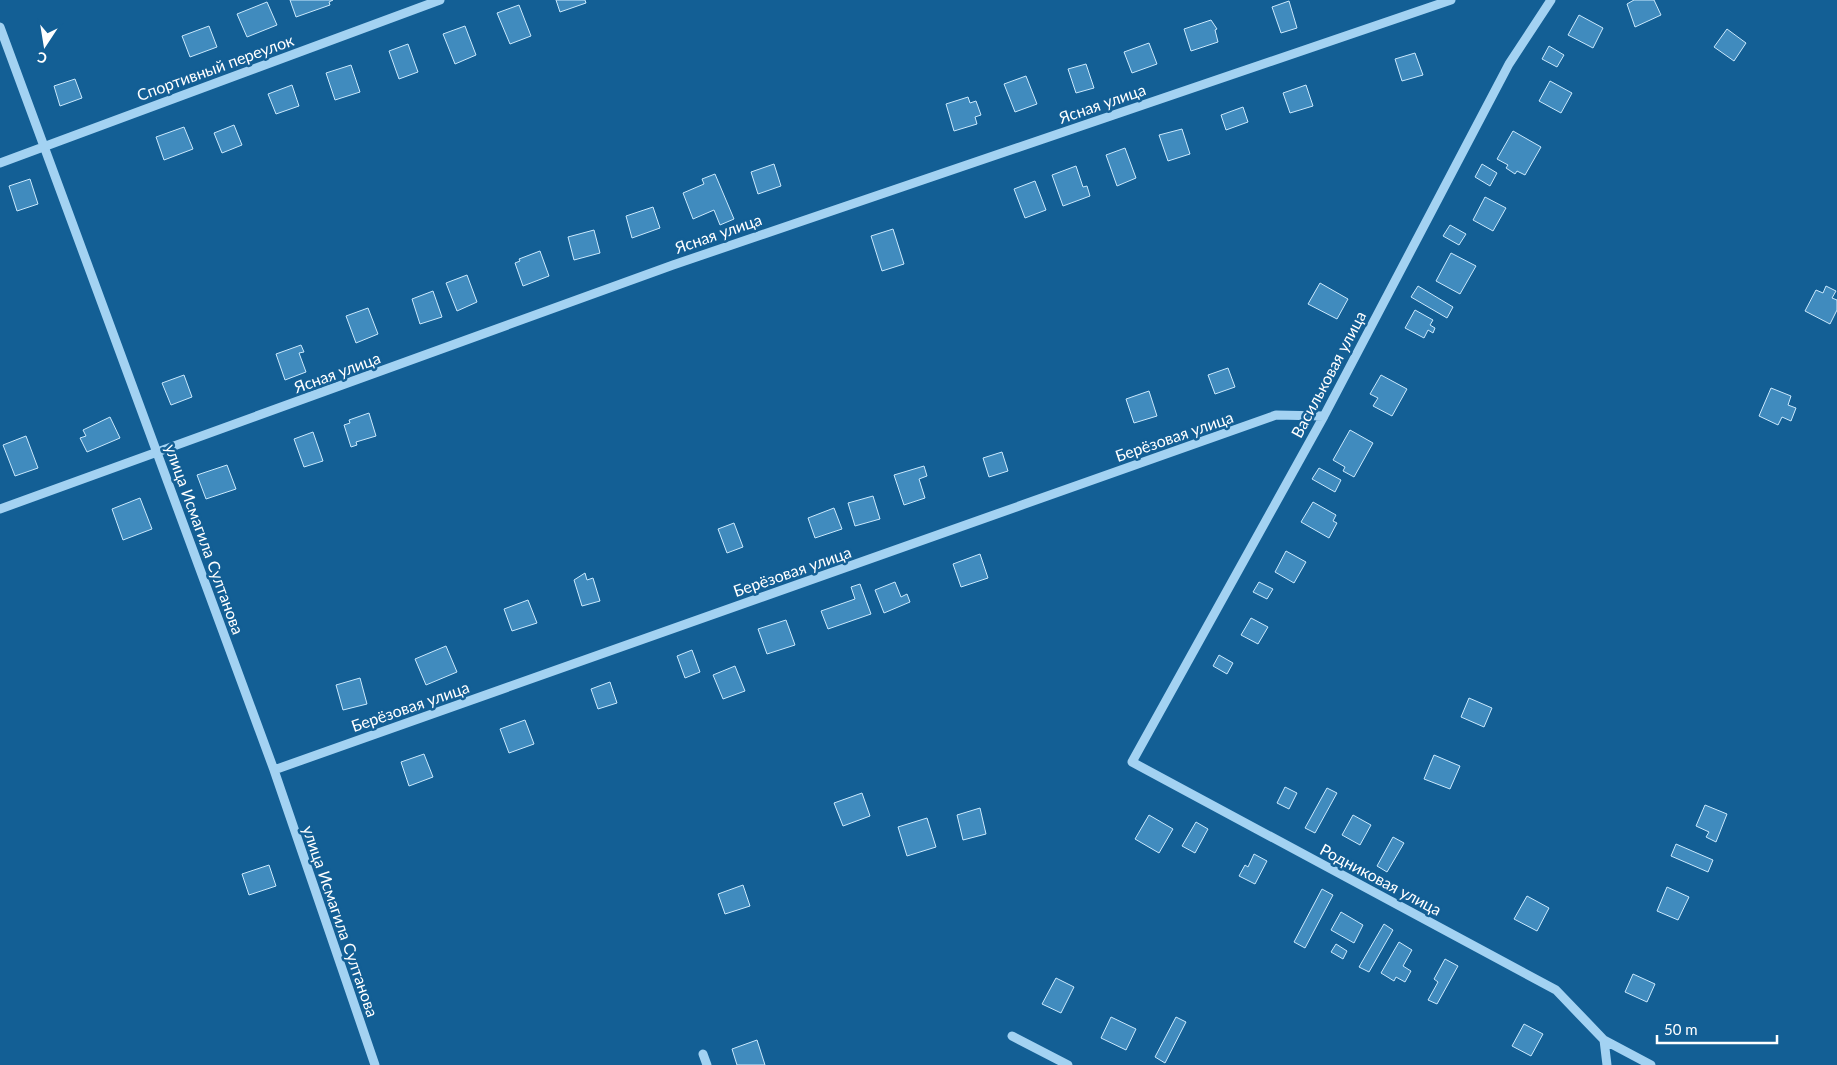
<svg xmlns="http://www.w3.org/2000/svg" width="1837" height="1065" font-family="Lato,sans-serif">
  <rect width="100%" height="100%" fill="#135f95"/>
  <path fill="#408bbe" stroke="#cae9fd" d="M290 0H333L329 2 330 5 296 17Z
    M556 0H585L586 3 560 12Z
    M1634 0H1654L1661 15 1635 27 1627 4Z
    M1289 1 1297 28 1281 33 1272 7Z
    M267 2 277 25 247 37 237 14Z
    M519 5 531 36 510 44 497 13Z
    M1579 15 1603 28 1593 48 1568 35Z
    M1211 20 1217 29 1215 30 1218 42 1191 51 1184 29Z
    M209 26 217 47 190 57 182 36Z
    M465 26 476 55 455 64 443 34Z
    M1727 29 1746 43 1734 61 1714 47Z
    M1149 43 1157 64 1132 73 1124 52Z
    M408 44 418 72 399 79 389 51Z
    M1549 46 1564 55 1557 67 1542 59Z
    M1415 53 1423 75 1402 81 1395 59Z
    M1086 64 1094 88 1076 93 1068 69Z
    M351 65 360 92 335 100 326 73Z
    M1026 76 1037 104 1015 112 1004 84Z
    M75 79 82 98 60 106 54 86Z
    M1550 81 1572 93 1561 113 1539 101Z
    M292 85 299 106 276 114 268 94Z
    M1306 85 1313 106 1290 113 1283 93Z
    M968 97 970 103 976 101 981 115 975 117 977 124 954 131 946 104Z
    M1243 107 1248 122 1226 130 1221 115Z
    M234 125 242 145 222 153 214 133Z
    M184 127 193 149 164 160 156 137Z
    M1182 129 1190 154 1168 161 1159 135Z
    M1513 131 1541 147 1525 175 1517 171 1515 174 1506 168 1508 165 1497 159Z
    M1125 148 1136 178 1117 186 1106 155Z
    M774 164 781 186 758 194 751 172Z
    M1482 164 1497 173 1490 186 1475 177Z
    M1076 166 1083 187 1087 186 1090 196 1063 206 1052 175Z
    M715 174 734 219 720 225 714 210 693 219 683 193 704 184 702 179Z
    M30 179 38 204 17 211 9 186Z
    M1035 181 1046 210 1025 218 1014 189Z
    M1485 197 1506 208 1493 231 1473 220Z
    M653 207 660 228 632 238 626 216Z
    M1450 225 1466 234 1459 245 1443 236Z
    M893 229 904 264 882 271 871 236Z
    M594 230 600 253 574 260 568 237Z
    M540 251 549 276 523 286 515 263 520 261 519 259Z
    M1451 253 1476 266 1460 294 1436 281Z
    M467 275 477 302 457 311 446 283Z
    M1320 283 1348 299 1337 319 1308 304Z
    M1418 286 1453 307 1447 318 1411 297Z
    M1826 286 1836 291 1832 298 1837 300V310L1830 324 1805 311 1816 290 1823 293Z
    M433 291 442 317 420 324 412 299Z
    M368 308 378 334 356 343 346 316Z
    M1415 310 1433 320 1430 325 1435 328 1433 333 1428 330 1424 338 1405 328Z
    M301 345 304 352 299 353 306 372 285 380 276 354Z
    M1228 368 1235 387 1215 394 1208 375Z
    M184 375 192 397 171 405 162 383Z
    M1381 375 1407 389 1392 416 1373 406 1378 398 1370 394Z
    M1771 388 1791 396 1788 405 1796 408 1791 421 1782 417 1778 425 1759 416Z
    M1149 391 1157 416 1134 423 1126 399Z
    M369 413 376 436 356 442 357 445 351 447 344 425 350 423 349 420Z
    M110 417 120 438 87 452 80 438 86 436 83 430Z
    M1350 430 1373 443 1354 477 1343 471 1345 467 1333 460Z
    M313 432 323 461 304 467 294 439Z
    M26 436 38 468 15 476 3 445Z
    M1002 452 1008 471 989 477 983 458Z
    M227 465 236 489 206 499 197 475Z
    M924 466 927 476 919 479 925 498 904 505 894 475Z
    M1319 468 1341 480 1335 492 1312 479Z
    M873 496 880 519 855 526 848 503Z
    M140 498 152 529 123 540 112 509Z
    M1313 502 1336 515 1333 521 1337 523 1329 538 1301 522Z
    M834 508 842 529 815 538 808 518Z
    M734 523 743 547 727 553 718 529Z
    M1286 551 1306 562 1294 583 1275 572Z
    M980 554 988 578 961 587 953 564Z
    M585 573 587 580 593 578 600 601 582 606 574 580Z
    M895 582 901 597 907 594 910 602 884 613 875 590Z
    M1259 582 1273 589 1267 599 1253 592Z
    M860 584 871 614 828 629 821 611 855 599 851 587Z
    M528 600 537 623 512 631 504 609Z
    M1251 618 1268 627 1258 644 1241 635Z
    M786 620 795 645 767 654 758 629Z
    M446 646 457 672 426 685 415 659Z
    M692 650 700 672 685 678 677 656Z
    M1219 655 1233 663 1227 674 1213 666Z
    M735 666 745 691 723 699 713 675Z
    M360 678 367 704 343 710 336 685Z
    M610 682 617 703 598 709 591 689Z
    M1469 698 1492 708 1484 727 1461 717Z
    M525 720 534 744 509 753 500 729Z
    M424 754 433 777 409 786 401 762Z
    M1434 755 1460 766 1450 789 1424 779Z
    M1285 787 1297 793 1289 809 1277 803Z
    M1327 788 1337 793 1315 833 1305 828Z
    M862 793 870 816 843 826 834 803Z
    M1705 805 1727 814 1716 842 1706 837 1709 832 1696 826Z
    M980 808 986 834 963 840 957 815Z
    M1149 815 1173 829 1159 853 1135 839Z
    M1353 815 1371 825 1360 845 1342 835Z
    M927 818 936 847 907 856 898 827Z
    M1196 822 1208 829 1195 853 1182 846Z
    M1393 837 1404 843 1387 872 1377 866Z
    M1676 844 1713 860 1708 872 1671 856Z
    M1254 854 1267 861 1255 884 1239 876 1245 865 1248 867Z
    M269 865 276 886 249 895 242 874Z
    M743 885 750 906 725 914 718 894Z
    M1667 887 1689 897 1678 920 1657 911Z
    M1322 889 1333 895 1305 948 1294 942Z
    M1527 896 1549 908 1537 931 1514 919Z
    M1341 912 1363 925 1354 943 1331 930Z
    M1384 924 1393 930 1369 972 1359 967Z
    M1399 942 1412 950 1403 966 1411 971 1405 982 1396 977 1394 981 1381 973Z
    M1336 944 1347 951 1343 959 1331 952Z
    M1445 959 1458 966 1437 1004 1428 1000 1438 982 1434 979Z
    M1633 974 1655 984 1647 1002 1625 992Z
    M1056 978 1074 987 1061 1013 1042 1004Z
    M1111 1017 1136 1029 1126 1050 1101 1038Z
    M1176 1017 1186 1022 1165 1063 1155 1057Z
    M1524 1024 1543 1034 1531 1056 1512 1046Z
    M757 1040 765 1065H737L732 1049Z"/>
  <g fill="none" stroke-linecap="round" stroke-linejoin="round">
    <path stroke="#a3d2f2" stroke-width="9" d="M1551 0 1509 64 1324 416 1132 762 1556 990 1604 1040 1651 1065
      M0 27 274 770 375 1065
      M0 163 440 0
      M0 509 673 265 1451 0
      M274 770 1276 415 1324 416
      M1012 1036 1068 1065
      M1604 1040 1607 1065
      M703 1054 707 1065"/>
  </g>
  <g text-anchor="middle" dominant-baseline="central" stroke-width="5" stroke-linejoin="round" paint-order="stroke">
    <g font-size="16" fill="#fff" stroke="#135f95">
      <text transform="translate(215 67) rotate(-20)">Спортивный переулок</text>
      <text transform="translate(1102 103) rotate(-19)">Ясная улица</text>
      <text transform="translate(718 233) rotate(-19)">Ясная улица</text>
      <text transform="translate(337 372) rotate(-20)">Ясная улица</text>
      <text transform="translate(1328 374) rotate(-62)">Васильковая улица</text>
      <text transform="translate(1174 436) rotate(-19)">Берёзовая улица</text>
      <text transform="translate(205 539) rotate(70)">улица Исмагила Султанова</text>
      <text transform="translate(792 571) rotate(-19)">Берёзовая улица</text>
      <text transform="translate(410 706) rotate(-19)">Берёзовая улица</text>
      <text transform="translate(1381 879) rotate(28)">Родниковая улица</text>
      <text transform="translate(341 921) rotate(71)">улица Исмагила Султанова</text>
    </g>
  </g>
  <g transform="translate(45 45) rotate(192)" stroke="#135f95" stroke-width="4" paint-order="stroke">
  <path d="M0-4L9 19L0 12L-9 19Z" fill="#ffffff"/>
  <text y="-8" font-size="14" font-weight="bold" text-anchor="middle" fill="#ffffff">С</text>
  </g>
  <path d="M1657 1035v8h120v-8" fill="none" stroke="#ffffff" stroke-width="2.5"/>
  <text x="1664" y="1035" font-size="15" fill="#ffffff" stroke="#135f95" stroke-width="4" paint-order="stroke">50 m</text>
</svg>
